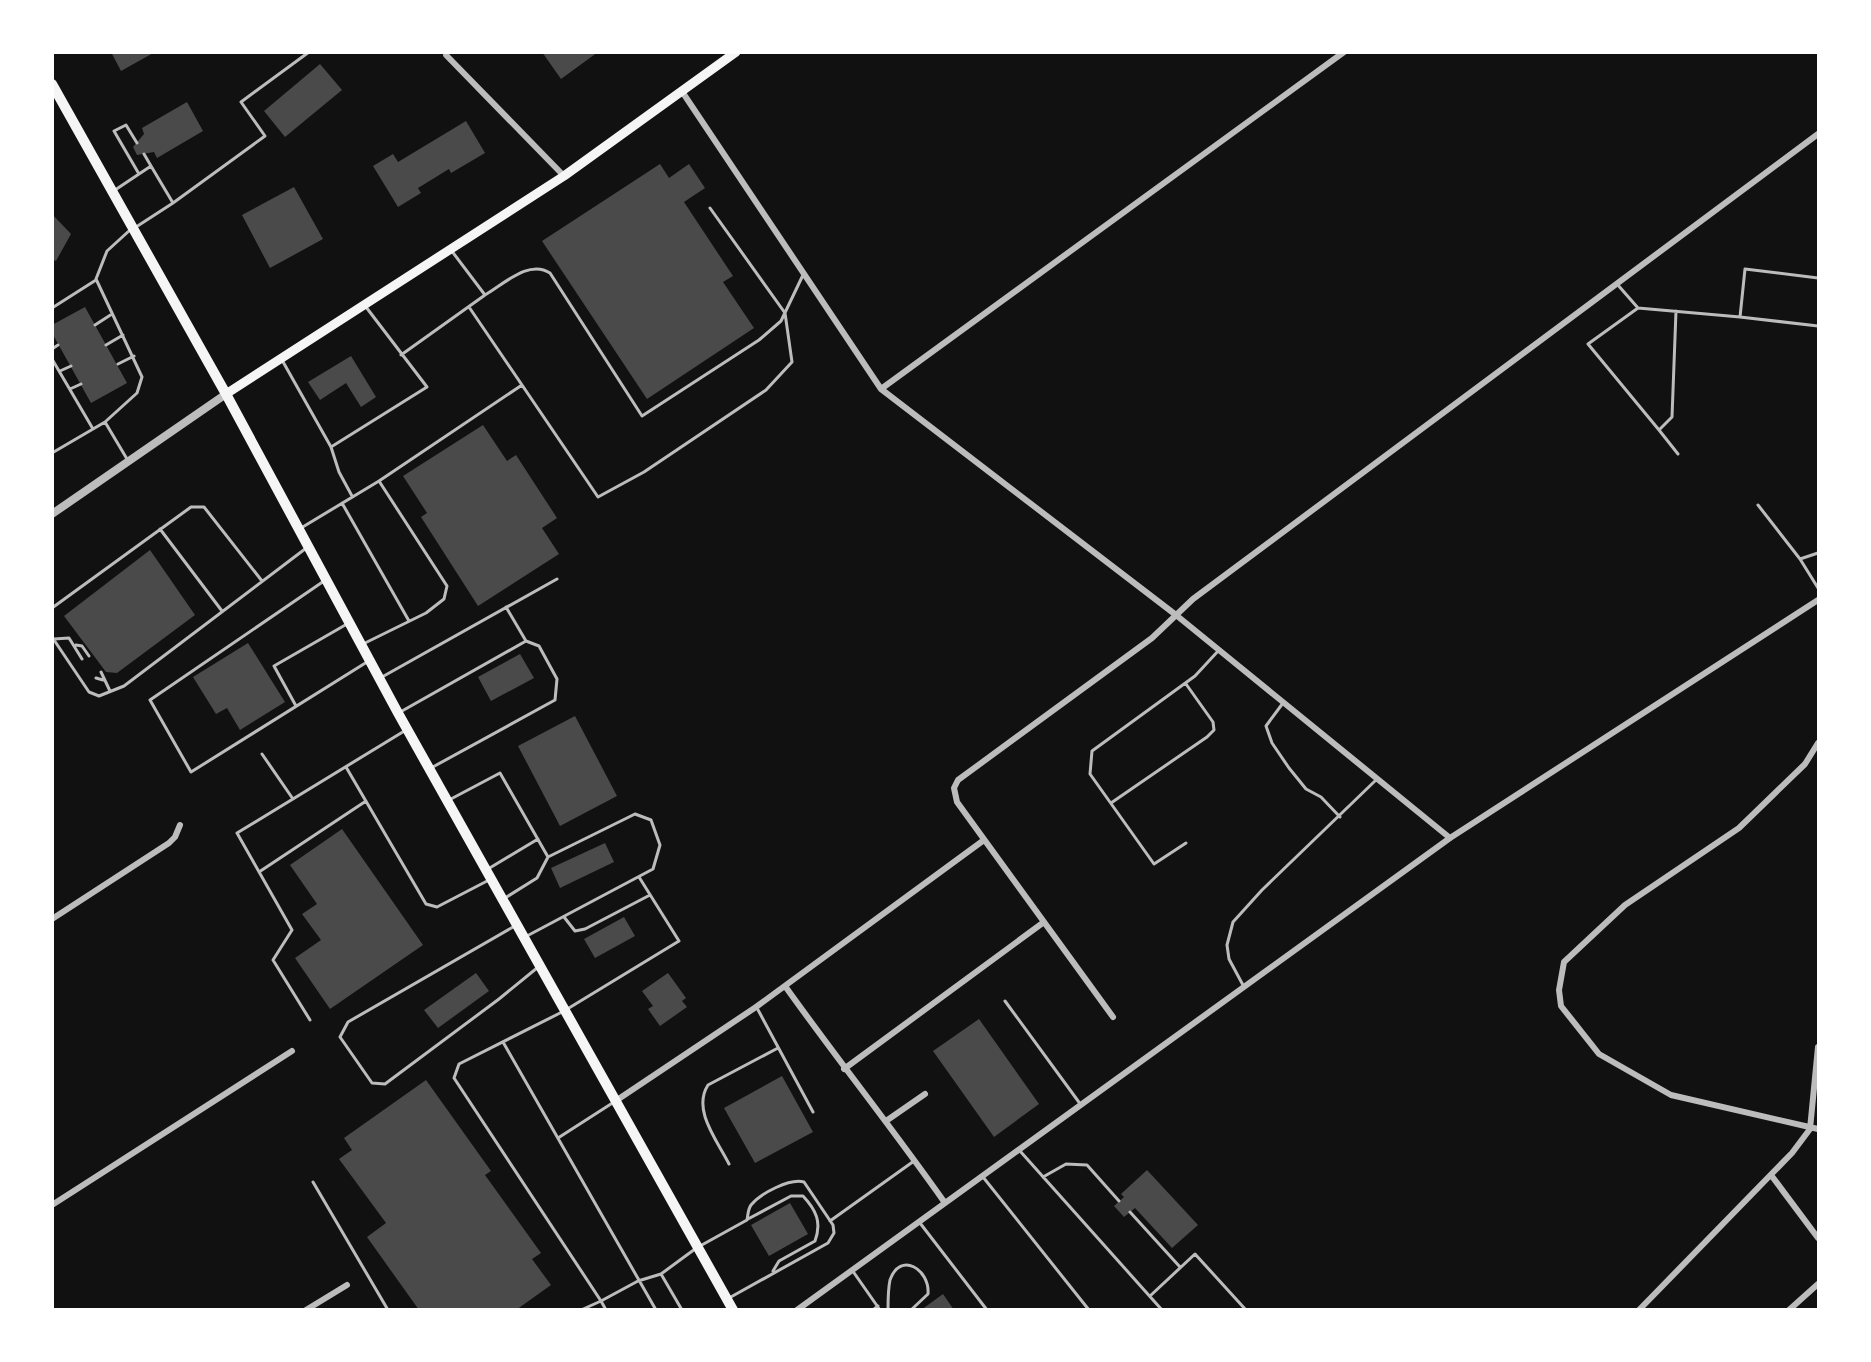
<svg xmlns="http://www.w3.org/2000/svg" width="1871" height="1362" font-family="'Source Sans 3',sans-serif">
  <rect width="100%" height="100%" fill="#111"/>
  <path fill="#4a4a4a" d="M111 52H155L121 71Z
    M542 52H598L561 79Z
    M320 64 342 90 285 137 264 111Z
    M187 102 203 131 157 158 154 152 137 155 133 147 144 134 142 128Z
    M466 121 485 153 451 173 449 169 418 188 421 193 398 207 373 166 393 154 398 162Z
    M660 164 669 178 689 164 705 188 684 202 733 276 723 282 754 328 647 399 542 241Z
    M294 187 323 239 270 268 242 215Z
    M52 214 71 234 56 261 52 259Z
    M85 307 127 383 91 403 52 333V325Z
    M351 356 376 397 361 407 346 383 320 400 308 382Z
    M483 425 507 461 516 455 557 518 542 528 559 554 478 606 421 517 427 513 403 476Z
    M150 550 195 615 117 673 106 672 64 616Z
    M248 643 285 702 240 730 227 708 216 714 193 677Z
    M520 654 534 678 491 701 478 677Z
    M575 716 617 796 560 826 518 746Z
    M342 829 423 945 330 1009 295 958 321 940 302 914 317 904 290 865Z
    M605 843 614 862 560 888 551 868Z
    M624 917 635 936 595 958 584 939Z
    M476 973 489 991 438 1028 424 1010Z
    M668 973 686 998 682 1001 687 1007 660 1026 648 1009 653 1006 642 991Z
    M979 1019 1039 1104 994 1137 933 1051Z
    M782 1076 813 1132 755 1163 724 1108Z
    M426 1080 491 1171 485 1175 541 1253 532 1259 551 1285 516 1310H419L367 1237 386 1223 339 1159 352 1150 344 1138Z
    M1147 1170 1198 1225 1172 1248 1135 1208 1124 1217 1114 1206 1124 1197 1121 1194Z
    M790 1203 808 1234 769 1256 751 1225Z
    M943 1294 954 1310H921Z"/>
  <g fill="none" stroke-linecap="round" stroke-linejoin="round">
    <path stroke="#bcbcbc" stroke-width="3" d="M137 143 126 125 114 131 139 174
      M144 154 151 166
      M115 190 151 166 173 203
      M136 227 173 203 265 136 241 102 309 52
      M1617 284 1638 308
      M485 295C504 284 529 259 550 273L642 416 759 340 781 321 803 275
      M469 307 598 497 644 472 766 390 792 362 785 313 710 208
      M52 308 96 280
      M1676 311 1672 417 1659 430 1588 344 1638 308 1740 317 1745 269 1818 278
      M1740 317 1818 326
      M95 325 112 314
      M106 345 123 335
      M52 349 58 345
      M401 355 485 295 451 250
      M52 359 93 429
      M282 360 331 447 339 472 352 496
      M118 364 134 356
      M60 371 71 366
      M70 389 81 384
      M1659 430 1678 454
      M331 447 427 387 366 307
      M52 453 105 422
      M127 459 105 422 137 393 142 377 96 279 107 251 130 230
      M379 481 522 385
      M342 503 409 621
      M1758 505 1800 559 1818 553
      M301 528 379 481 447 586 444 599 426 613 363 644
      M160 529 222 611
      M1800 559 1818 588
      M324 581 150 700 191 772 367 662
      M506 607 526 641
      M52 608 191 507H204L262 581
      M52 637 89 692 99 696 124 686 305 549
      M54 639 69 638 82 659
      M76 645 82 646 89 656
      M101 672 110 691
      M382 677 557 579
      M96 678 103 680
      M1283 703 1266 726 1272 743 1289 768 1306 789 1321 797 1340 817
      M296 706 274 666 347 624
      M402 711 526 641 539 646 557 679 555 700 431 768
      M262 754 293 799
      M346 767 426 904 437 907 489 880
      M449 800 500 773 548 857
      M1111 803 1207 737 1214 730 1213 722 1186 684
      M1186 843 1154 864 1090 774 1092 751 1195 676 1219 650
      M488 869 538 839
      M259 872 366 801
      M639 877 679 941 564 1011 459 1064 454 1078 601 1301 638 1281 661 1274 695 1249
      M505 898 537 878 548 857 635 814 651 820 660 845 653 869 525 937
      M564 917 575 931 585 929 650 895
      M513 927 348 1022 340 1037 372 1083 385 1084 499 999 537 968
      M1244 987 1229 959 1227 945 1233 922 1262 890 1376 780
      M1005 1001 1081 1105
      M757 1008 813 1112
      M310 1020 273 960 292 930 237 833 406 730
      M503 1042 656 1310
      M558 1138 614 1102
      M1020 1151 1162 1310
      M729 1164C717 1140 692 1110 708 1085L778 1048
      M983 1177 1089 1310
      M1043 1177 1066 1164 1087 1165 1119 1201
      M313 1182 388 1310
      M1130 1212 1180 1267
      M748 1219 791 1196H803C816 1210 822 1222 815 1241L779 1261 773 1271
      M830 1221 914 1161
      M920 1223 987 1310
      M700 1246 747 1220C748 1215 748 1209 751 1205 761 1193 790 1178 804 1182L833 1225 834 1233 828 1243 729 1298
      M852 1270 880 1310
      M661 1274 682 1310
      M1150 1296 1195 1254 1246 1310
      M581 1310 601 1301 606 1310
      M873 1310 878 1306
      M888 1310C888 1300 888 1289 890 1280 900 1251 930 1269 928 1294L911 1310"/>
    <path stroke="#bcbcbc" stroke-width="6" d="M447 52 446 55 564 176
      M683 93 881 389 1176 615 1450 838
      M881 389 1344 52
      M1818 743 1805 764 1739 828 1625 905 1564 962 1559 990 1561 1006 1599 1054 1671 1095 1818 1129
      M52 919 169 843 175 837 180 825
      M785 986C837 1059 893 1129 945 1203
      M1113 1017 957 802 954 788 958 780 1152 638 1193 599 1818 134
      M844 1069 1044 922
      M617 1100 756 1007 984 840
      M886 1121 925 1094
      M1771 1175 1818 1238
      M52 1205 292 1051
      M306 1310 347 1285
      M797 1310 1450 838 1818 600
      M1639 1310 1792 1153 1810 1129 1818 1047
      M1789 1310 1818 1284"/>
    <path stroke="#bcbcbc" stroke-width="8" d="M52 514 226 394"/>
    <path stroke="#f5f5f5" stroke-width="9" d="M226 394 564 176 736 52"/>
    <path stroke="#f5f5f5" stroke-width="10" d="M52 84 226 394 398 713 733 1310"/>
  </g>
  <rect width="1871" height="1362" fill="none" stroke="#ffffff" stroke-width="108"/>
</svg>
